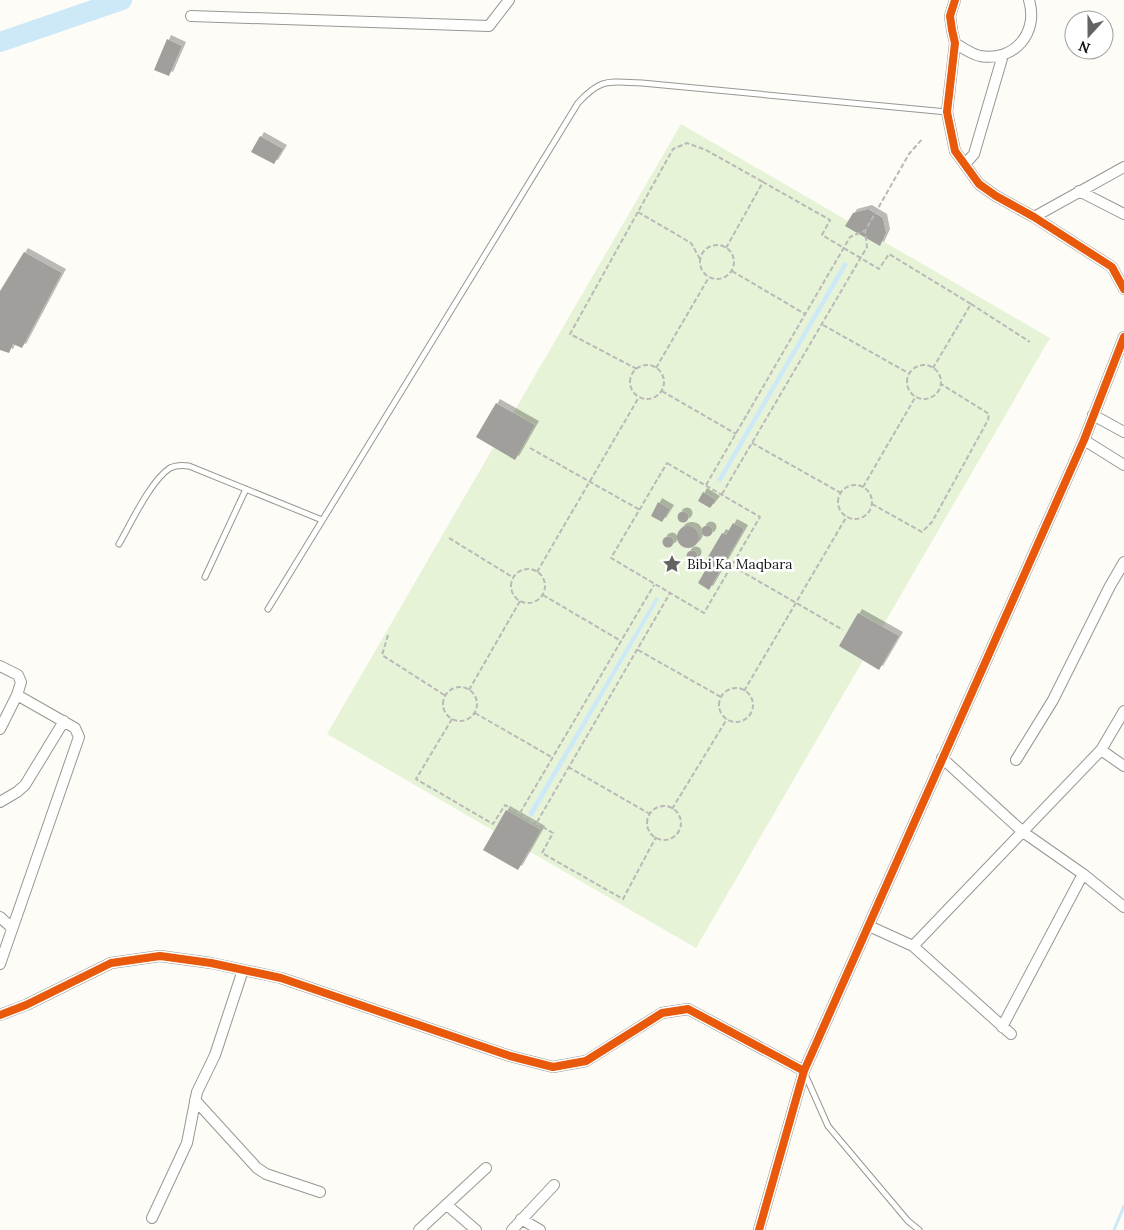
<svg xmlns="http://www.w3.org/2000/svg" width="1124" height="1230" font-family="Lora,serif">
  <defs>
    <filter id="shadow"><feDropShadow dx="4" dy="-4" stdDeviation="0" flood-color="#0004"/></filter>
  </defs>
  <rect width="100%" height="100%" fill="#fdfcf7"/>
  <path fill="#e7f3d7" d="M681 124 1050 338 696 948 327 734Z"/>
  <path fill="#cde8f7" d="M844 262 848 264 721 482 717 480Z
    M656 597 659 599 532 817 528 814Z"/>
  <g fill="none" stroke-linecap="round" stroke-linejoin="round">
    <path stroke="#cde8f7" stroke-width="3" d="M1114 1230 1124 1206"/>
    <path stroke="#cde8f7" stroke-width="20" d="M0 42 122 0"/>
  </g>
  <path fill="#a19f9c" filter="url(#shadow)" d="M167 39 182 46 169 76 154 70Z
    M260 136 283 149 274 164 251 152Z
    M868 209 883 218 886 233 880 246 845 226 853 213Z
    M24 252 62 273 22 348 13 344 9 353 0 350V291Z
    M496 403 535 425 515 460 476 437Z
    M703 492 716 500 710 508 698 501Z
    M658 502 670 509 662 522 651 516Z
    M677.5 517a5.5 5.5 0 1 1 11 0a5.5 5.5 0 1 1-11 0Z
    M733 523 744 529 709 590 698 583 706 569 702 567 722 533 726 535Z
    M701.5 531a5.5 5.5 0 1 1 11 0a5.5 5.5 0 1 1-11 0Z
    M677 537a11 11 0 1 1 22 0a11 11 0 1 1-22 0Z
    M662.5 542a5.5 5.5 0 1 1 11 0a5.5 5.5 0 1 1-11 0Z
    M686.5 556a5.5 5.5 0 1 1 11 0a5.5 5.5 0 1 1-11 0Z
    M858 613 899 636 879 670 839 646Z
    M506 810 541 830 518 870 483 850Z"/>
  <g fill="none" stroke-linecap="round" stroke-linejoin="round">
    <g stroke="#979795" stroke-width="7">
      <path id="lane" d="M119 544C131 523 151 480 170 468 176 465 182 465 189 466L322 520
        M205 577 246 489
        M268 609 578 103C602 77 609 82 642 83L947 112
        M804 1072 828 1126 908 1221 919 1230"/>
    </g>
    <g stroke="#979795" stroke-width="12">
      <path id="street" d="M955 0 950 16 952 30 955 43 947 112 955 151 979 184 996 196 1034 217 1112 267 1124 289
        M191 16 489 26 509 0
        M955 43C963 48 971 54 980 56 1014 62 1039 33 1029 0
        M965 164 974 154 1003 55
        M1079 191 1124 214
        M1034 217 1124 167
        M1093 415 1124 432
        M1084 440 1124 465
        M0 666 18 675 21 682 17 695 0 729
        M1101 750 1124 766
        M942 758 1023 832 1083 874 1124 907
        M1016 760 1053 700 1110 586 1124 562
        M0 802 17 792 25 785 64 721
        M0 917 12 928
        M869 926 913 946 1101 750 1124 711
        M913 946 1011 1034
        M0 964 79 737 75 728 17 695
        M0 1015 26 1005 111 963 160 956 211 963 281 978 510 1056 553 1067 586 1061 662 1013 688 1009 804 1071
        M1002 1027 1083 874
        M195 1100 257 1168 266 1174 320 1192
        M447 1205 476 1230
        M152 1218 187 1143 197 1092 215 1055 243 970
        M521 1219 540 1230
        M419 1230 486 1168
        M512 1230 554 1185
        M759 1230 804 1071 1084 440 1124 337"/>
    </g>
    <path stroke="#b9b9b8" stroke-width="2" stroke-dasharray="5 2.5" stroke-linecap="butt" d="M638 212 691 243 700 259
      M700 262a17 17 0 1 1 34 0a17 17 0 1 1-34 0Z
      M726 248 763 182 830 220 822 235 879 269 889 254 971 304 933 368
      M732 271 805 314
      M971 304 1030 342
      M823 325 910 374
      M907 382a17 17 0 1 1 34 0a17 17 0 1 1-34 0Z
      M630 382a17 17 0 1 1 34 0a17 17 0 1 1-34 0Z
      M656 368 709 277
      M637 369 570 334 673 149 687 143 706 150 763 182
      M662 391 736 434
      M752 443 841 493
      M530 448 640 510
      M667 463 760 517 704 613 611 558Z
      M706 485 850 237 864 231
      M838 502a17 17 0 1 1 34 0a17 17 0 1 1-34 0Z
      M863 487 916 396
      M722 494 867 247 865 231 909 154 923 138
      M872 504 922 532 932 522 988 420 989 414 941 384
      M449 538 514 578
      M732 566 843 630
      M511 586a17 17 0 1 1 34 0a17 17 0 1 1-34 0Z
      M537 572 639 397
      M543 595 621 641
      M388 635 382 655 446 696
      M638 650 721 697
      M443 704a17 17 0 1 1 34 0a17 17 0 1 1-34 0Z
      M719 705a17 17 0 1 1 34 0a17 17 0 1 1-34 0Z
      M469 690 520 601
      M744 691 847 516
      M475 713 553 758
      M452 719 416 779 493 824 505 805 553 833 542 853 623 899 656 837
      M568 767 650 814
      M647 823a17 17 0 1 1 34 0a17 17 0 1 1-34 0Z
      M672 809 727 719
      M520 813 654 585
      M537 822 670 593"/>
    <use href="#lane" stroke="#fffffe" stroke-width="5"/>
    <use href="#street" stroke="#fffffe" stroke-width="10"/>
    <g stroke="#fff" stroke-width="11">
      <path id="cycleway" d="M955 0 950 16 952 30 955 43 947 112 955 151 979 184 996 196 1034 217 1112 267 1124 289
        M0 1015 26 1005 111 963 160 956 211 963 281 978 510 1056 553 1067 586 1061 662 1013 688 1009 804 1071
        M759 1230 804 1071 1084 440 1124 337"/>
    </g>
    <use href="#cycleway" stroke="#e8590c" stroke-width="8"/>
  </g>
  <defs>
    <g id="sight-bare" transform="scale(1.5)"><path d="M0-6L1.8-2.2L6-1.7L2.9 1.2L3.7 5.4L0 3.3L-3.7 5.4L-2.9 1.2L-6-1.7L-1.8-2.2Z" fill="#646362" stroke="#fff" stroke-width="2.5" paint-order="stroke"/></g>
  </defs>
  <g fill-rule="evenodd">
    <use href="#sight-bare" x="672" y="564"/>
  </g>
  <g text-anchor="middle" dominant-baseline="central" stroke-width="5" stroke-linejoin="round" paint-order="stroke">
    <g font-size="14" fill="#111" stroke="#fff" text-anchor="start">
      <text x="687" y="564">Bibi Ka Maqbara</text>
    </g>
  </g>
  <g transform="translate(1089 35) rotate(201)"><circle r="24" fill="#ffffff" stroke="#a0a0a0"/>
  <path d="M0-4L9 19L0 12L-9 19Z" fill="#646362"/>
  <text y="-8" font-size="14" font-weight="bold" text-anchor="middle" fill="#111111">N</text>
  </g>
</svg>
